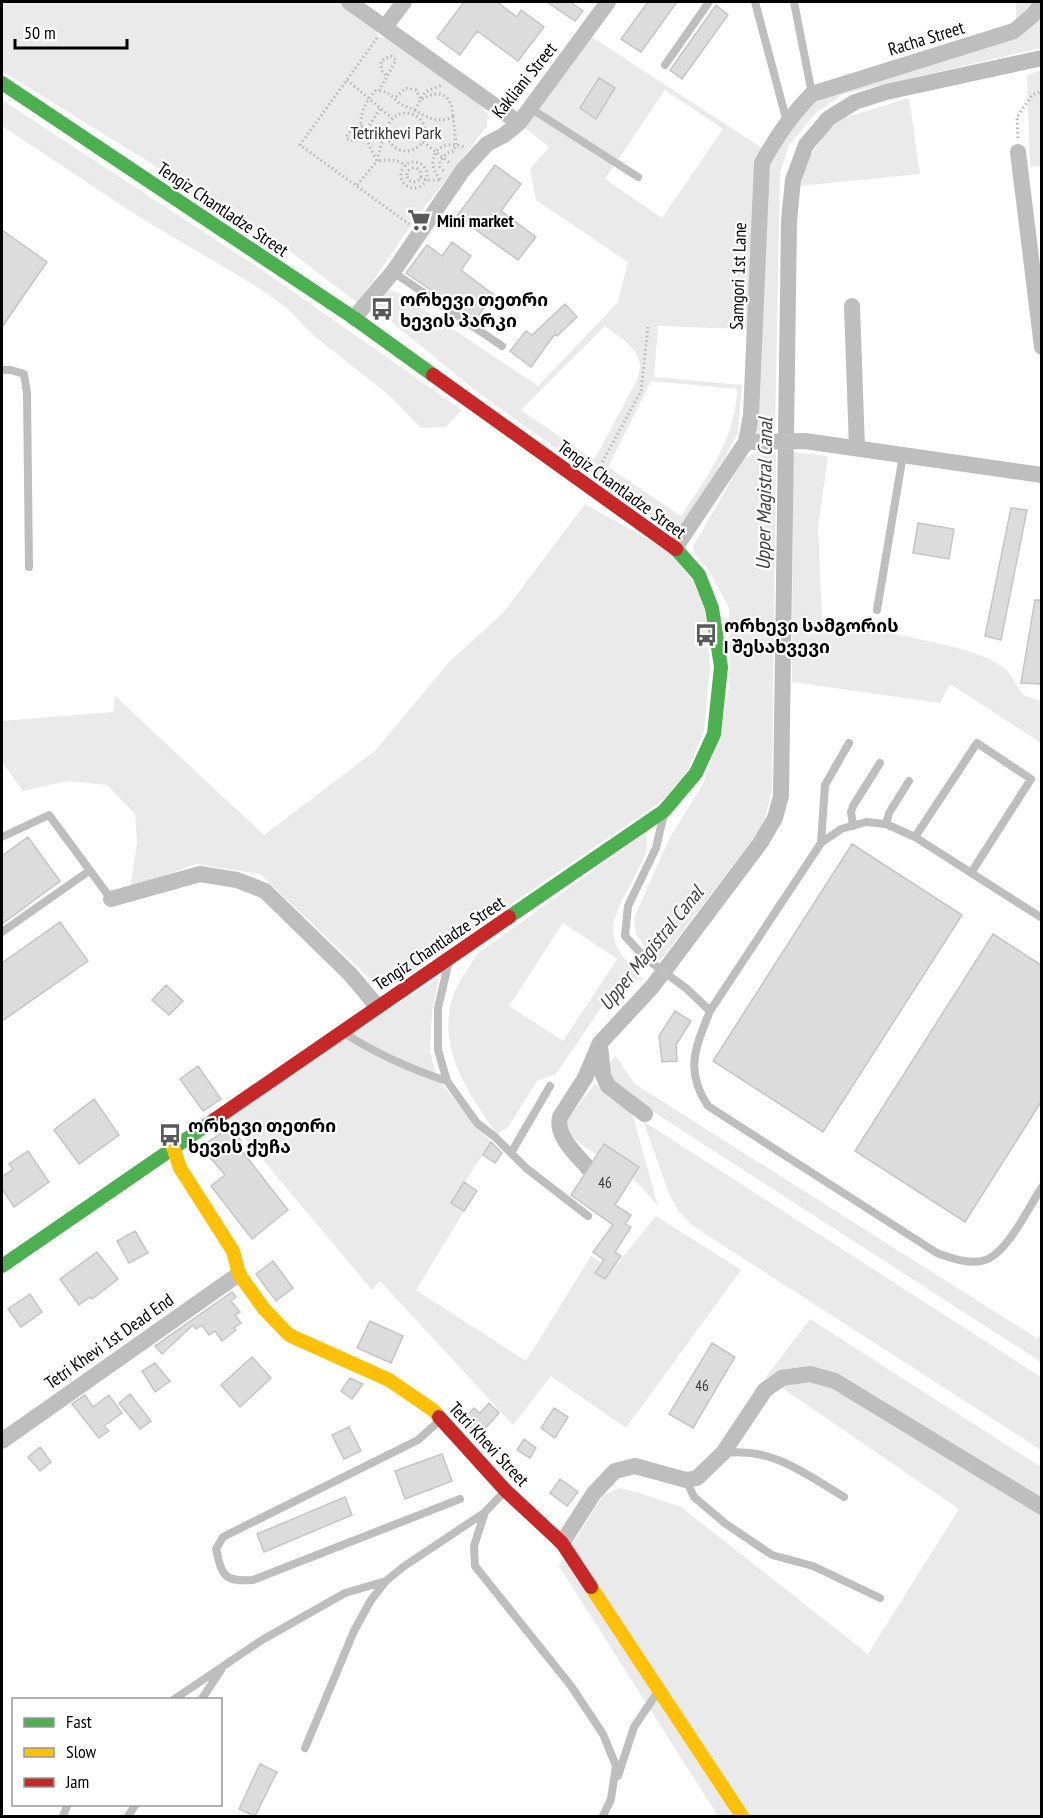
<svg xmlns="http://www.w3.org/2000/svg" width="1043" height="1818" font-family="'PT Sans Narrow','Noto Sans Georgian',sans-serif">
  <rect width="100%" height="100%" fill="#fff"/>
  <path fill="#eaeaea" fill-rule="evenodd" d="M2 2H340L375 26 379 38 389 37 476 100 488 114 487 126 409 228 358 303 276 241 2 71Z
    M1016 2H1041V48L843 94 816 113 789 145 780 173 775 433 757 434 751 428 768 165 806 105 820 98 1016 37Z
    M592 37 762 148 747 329 658 326 654 377 742 385 738 433 714 476 677 535 476 391 372 306 387 290 398 292 538 386 618 302 628 262 536 200 530 169 549 147 525 128ZM665 90 723 129 662 218 605 179ZM605 326C617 336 640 348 640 366 640 370 638 376 637 380L594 460 521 410ZM651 381 737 389C736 438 707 477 681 516L608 467Z
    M1041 70V166L1030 167 1027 75Z
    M909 98 920 174 800 186 806 163 824 135 841 119Z
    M2 100 265 272 462 410 446 427 421 428 390 396 314 336 287 308 256 286 139 217 2 126Z
    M776 452 772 792 762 827 660 961 645 947 636 934 634 918 670 837 703 784 720 736 730 682 729 608 708 569 694 553V545L744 458 757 453Z
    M793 452 828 456 818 528 822 618 955 647 988 658 1007 670 1023 695 1041 701V743L950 684 940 703 792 682Z
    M585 504 671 552 694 583 705 610 710 668 704 731 687 772 662 801 400 980 382 984 368 977 260 874 196 864 130 889 137 842 135 814 107 785 68 781 23 791 2 762V721L113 712 115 696 264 835 375 751 449 662 503 613Z
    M646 833C649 852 645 856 637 872 610 924 598 936 645 981L622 977 556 1074 537 1081 508 1127 497 1134C470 1095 439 1053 451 1003 455 986 468 969 477 954ZM563 923 617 959 563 1041 509 1006Z
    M439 977 432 1011 430 1051 437 1079 491 1142 451 1203 464 1211 416 1290 526 1361 591 1256 602 1263 595 1273 605 1279 656 1216 741 1270 626 1428 551 1376 513 1425 380 1281 372 1290 226 1116Z
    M615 1055 635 1084 1038 1339 1041 1332V1362L635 1100 612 1083 608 1067Z
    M595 1084 602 1088 609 1098 632 1112 658 1206C650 1197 642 1187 632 1178 613 1161 577 1149 565 1126L568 1118Z
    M643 1121 1041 1377V1450L693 1226 678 1210 670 1196Z
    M810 1319 1041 1467V1816H718L559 1566 603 1495 620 1488 639 1493 681 1507 868 1654 959 1509 766 1377Z"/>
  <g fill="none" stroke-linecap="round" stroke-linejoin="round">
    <path stroke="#bcbcbc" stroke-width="16" d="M600 1045 603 1075 608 1086 645 1114
      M588 1168C577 1155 555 1136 560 1117L585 1078 600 1043 652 987 761 842 775 818 781 796 789 221 793 180 806 145 829 118 855 102 886 92 1042 58"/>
  </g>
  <path fill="#dcdcdc" stroke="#c5c5c5" stroke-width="1.5" d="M464 2H497L517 17 521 10 544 27 518 61 477 31 460 55 437 38Z
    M547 2H570L583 11 575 21Z
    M648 2H677L641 52 621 39Z
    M716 5 728 15 682 79 670 70Z
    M599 78 615 88 596 119 580 108Z
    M495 165 521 184 501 211 536 237 518 260 457 216Z
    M2 230 47 262 2 327Z
    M452 242 471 256 461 270 494 295 475 320 406 273 427 245 442 256Z
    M565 304 577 317 557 336 555 334 531 367 510 351 526 331 532 335Z
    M1011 508 1027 510 1001 640 985 636Z
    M918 523 954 529 949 559 913 553Z
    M1035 600H1041V684L1021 683Z
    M28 837 60 881 2 924V856Z
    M852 844 962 915 823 1132 713 1061Z
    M60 922 88 961 2 1021V963Z
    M993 934 1041 965V1102L965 1222 855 1151Z
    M166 985 183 1001 169 1015 152 1000Z
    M675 1011 691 1021 676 1045 677 1061 662 1062 659 1036Z
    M198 1066 221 1099 203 1111 180 1079Z
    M94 1099 119 1135 79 1164 54 1130Z
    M230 1127 242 1142 238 1146 288 1210 252 1239 211 1186 225 1175 201 1147Z
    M491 1142 502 1153 495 1163 483 1155Z
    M604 1144 639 1167 615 1205 631 1215 625 1224 631 1227 615 1252 621 1256 605 1279 595 1273 604 1260 593 1252 613 1225 571 1195Z
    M28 1151 49 1182 14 1207 2 1189V1177L13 1169 9 1164Z
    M464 1182 477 1191 464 1211 451 1203Z
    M135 1231 148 1253 129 1263 117 1241Z
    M97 1252 118 1279 92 1299 90 1297 79 1305 60 1279Z
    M273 1261 293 1288 276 1301 256 1274Z
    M232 1292 236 1297 231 1301 240 1312 235 1315 241 1323 234 1328 236 1330 222 1341 215 1331 209 1335 202 1325 196 1329 193 1325 162 1354 155 1346Z
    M30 1294 42 1312 21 1327 8 1309Z
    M370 1321 403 1336 391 1363 357 1348Z
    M712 1343 735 1357 693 1428 669 1414Z
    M252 1357 271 1378 240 1407 221 1385Z
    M155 1363 170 1381 155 1392 142 1371Z
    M350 1378 363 1384 352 1399 341 1391Z
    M130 1394 151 1421 140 1429 119 1403Z
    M85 1395 93 1407 109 1395 122 1413 104 1426 109 1431 99 1438 72 1404Z
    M489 1403 499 1413 479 1435 462 1420 474 1408 480 1413Z
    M554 1408 568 1417 555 1438 541 1428Z
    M349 1427 361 1451 344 1459 332 1435Z
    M524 1439 536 1448 530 1458 517 1450Z
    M40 1447 51 1462 40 1471 28 1457Z
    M442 1454 452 1481 405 1499 395 1471Z
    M560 1479 578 1492 567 1506 550 1493Z
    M345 1497 352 1515 264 1552 257 1534Z
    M260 1764 277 1772 255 1816 239 1809Z"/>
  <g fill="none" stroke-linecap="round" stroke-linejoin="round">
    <path stroke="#b8b8b8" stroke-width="3" stroke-dasharray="1.5 3" stroke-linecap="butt" d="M377 38 300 145 409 224
      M347 80 392 118
      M379 91 396 60 391 56 381 61V70L386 75
      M396 97 406 88 416 90 421 100C440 88 452 94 453 117
      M415 110 425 92 442 85
      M387 132a19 19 0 1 1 38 0a19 19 0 1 1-38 0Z
      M361 126 357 125 348 134 346 138C354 143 358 140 364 135V128
      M367 129 380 109
      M364 135 377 161C388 160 397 158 406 166
      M387 138H383L361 126C360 113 366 101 375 91 387 90 391 95 399 103 403 106 408 107 412 109 427 117 436 124 453 117L456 144 454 151 447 153 440 161V167L444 171
      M1018 138 1017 117 1032 95 1042 91
      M423 142 451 164
      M401 175a13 13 0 1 1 26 0a13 13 0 1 1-26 0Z
      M407 175a7 7 0 1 1 14 0a7 7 0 1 1-14 0Z
      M420 177 427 180H441C432 171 431 162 436 151 445 144 453 143 464 147
      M357 185 377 161 383 138
      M598 470 641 391 648 327"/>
    <path stroke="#bebebe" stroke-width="8" d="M755 2 787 122
      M794 2 812 94
      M665 65 709 2
      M530 108 638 177
      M393 272 502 346
      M2 370H11L24 374 27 393 29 567
      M877 610 903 455
      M663 818 656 848 628 906 625 936 644 957 687 989 710 1011 821 843 841 829 866 822 886 824 915 837 1042 918
      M886 824 889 813 909 781
      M853 826 851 812 853 806 880 763
      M2 837 49 815 111 899
      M915 837 977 743 1031 779 971 873
      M821 843 825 785 849 743
      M2 932 89 871
      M448 965 438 1008V1050L447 1081 477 1123 495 1137 526 1168 588 1216
      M710 1011C696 1046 684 1071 708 1106L937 1253C951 1258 973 1266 988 1259 1009 1249 1029 1207 1042 1187
      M344 1033C377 1054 410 1069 447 1081
      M511 1153 550 1086
      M439 1421 418 1440 223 1537 216 1549C222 1576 224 1582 253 1580L460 1499
      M724 1453C772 1447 804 1473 844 1497
      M686 1480 694 1497 726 1524 772 1555 813 1566 880 1598
      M505 1491 485 1512 474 1546 475 1566 571 1686 603 1734 616 1766 611 1799 603 1816
      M173 1700 262 1640 345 1593 386 1581
      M201 1700 221 1670
      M305 1748 354 1631 371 1600 386 1581 403 1567 484 1513
      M618 1776 634 1727 657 1693
      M63 1816 68 1804
      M128 1816 136 1804"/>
    <path stroke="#bebebe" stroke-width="16" d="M349 2 519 123
      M385 27 404 2
      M1018 152 1042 347
      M852 306 857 448
      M354 318 393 272 463 170 487 144 504 135 519 123 608 2
      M746 442 805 441 1042 475
      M675 548 746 442 751 415 762 163C776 137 791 115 812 94L1014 31 1033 15 1042 3
      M111 899 200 874 237 880 265 891 350 974 377 1006
      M2 1441 239 1274
      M562 1543 594 1493 615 1471 635 1466 686 1480 697 1478 723 1453 765 1390 782 1378 810 1374 835 1381 1042 1507"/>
    <path stroke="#4caf50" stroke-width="14" d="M2 83 354 318 433 375
      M509 917 664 811 696 773 714 734 721 667 712 608 699 575 676 549
      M2 1266 214 1120"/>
    <path stroke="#ffc107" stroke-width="14" d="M173 1147 180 1168 233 1251 239 1274 264 1309 289 1335 389 1380 433 1410 439 1417
      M591 1587 742 1816"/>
    <path stroke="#c62828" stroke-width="14" d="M433 375 676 549
      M214 1120 509 917
      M439 1417 506 1491 562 1543 591 1587"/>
  </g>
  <defs>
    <g id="supermarket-bare" transform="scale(1.8)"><path d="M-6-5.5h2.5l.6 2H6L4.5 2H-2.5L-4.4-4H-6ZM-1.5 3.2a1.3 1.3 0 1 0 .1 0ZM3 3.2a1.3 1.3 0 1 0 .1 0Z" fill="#595959" stroke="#fff" stroke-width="2.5" paint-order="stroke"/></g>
    <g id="bus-bare" transform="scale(1.8)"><path d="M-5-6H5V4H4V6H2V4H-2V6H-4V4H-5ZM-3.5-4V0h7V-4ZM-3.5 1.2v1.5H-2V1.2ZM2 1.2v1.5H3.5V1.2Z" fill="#595959" stroke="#fff" stroke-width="2.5" paint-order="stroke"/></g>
  </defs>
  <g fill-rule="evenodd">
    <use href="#supermarket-bare" x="419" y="220"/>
    <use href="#bus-bare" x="382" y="309"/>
    <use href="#bus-bare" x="706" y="635"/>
    <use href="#bus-bare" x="170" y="1135"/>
  </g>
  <g text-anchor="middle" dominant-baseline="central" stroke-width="4.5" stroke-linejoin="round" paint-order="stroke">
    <g font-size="15" fill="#373737">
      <text x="605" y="1182">46</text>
      <text x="702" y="1385">46</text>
    </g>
    <g font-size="18" fill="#000" stroke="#fff">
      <text transform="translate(926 38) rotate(-17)">Racha Street</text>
      <text transform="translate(524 80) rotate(-51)">Kakliani Street</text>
      <text transform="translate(223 209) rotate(34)">Tengiz Chantladze Street</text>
      <text transform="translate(738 276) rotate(-88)">Samgori 1st Lane</text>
      <text transform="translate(622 489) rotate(36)">Tengiz Chantladze Street</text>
      <text transform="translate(439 943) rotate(-34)">Tengiz Chantladze Street</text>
      <text transform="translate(109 1341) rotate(-35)">Tetri Khevi 1st Dead End</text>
      <text transform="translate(489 1444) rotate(47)">Tetri Khevi Street</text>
    </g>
    <g font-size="18" fill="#2f2f2f" stroke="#fff">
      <text x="396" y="132">Tetrikhevi Park</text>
    </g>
    <g font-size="18" font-weight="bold" fill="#000" stroke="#fff" text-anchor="start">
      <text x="437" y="220">Mini market</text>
      <text x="400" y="299">ორხევი თეთრი<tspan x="400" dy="21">ხევის პარკი</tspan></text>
      <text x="724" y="625">ორხევი სამგორის<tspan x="724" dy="21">I შესახვევი</tspan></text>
      <text x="188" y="1125">ორხევი თეთრი<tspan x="188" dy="21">ხევის ქუჩა</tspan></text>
    </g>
    <g font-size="20" font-style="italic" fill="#404040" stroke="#fff">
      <text transform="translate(764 494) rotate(-89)">Upper Magistral Canal</text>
      <text transform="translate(651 948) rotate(-51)">Upper Magistral Canal</text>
    </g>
  </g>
  <rect width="1043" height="1818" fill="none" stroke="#000000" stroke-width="6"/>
  <rect x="12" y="1698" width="210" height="108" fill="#ffffff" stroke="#999999" stroke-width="1.5"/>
  <rect x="24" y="1718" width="30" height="9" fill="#4caf50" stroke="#999999" stroke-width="1.5"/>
  <text x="66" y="1728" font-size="18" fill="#000000">Fast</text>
  <rect x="24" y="1748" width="30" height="9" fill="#ffc107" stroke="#999999" stroke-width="1.5"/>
  <text x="66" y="1758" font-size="18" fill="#000000">Slow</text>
  <rect x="24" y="1778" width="30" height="9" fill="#c62828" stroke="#999999" stroke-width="1.5"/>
  <text x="66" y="1788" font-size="18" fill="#000000">Jam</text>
  <path d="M15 39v9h112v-9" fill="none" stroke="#000000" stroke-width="3"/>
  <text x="24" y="39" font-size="18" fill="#000000" stroke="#ffffff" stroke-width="4.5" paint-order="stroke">50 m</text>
</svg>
